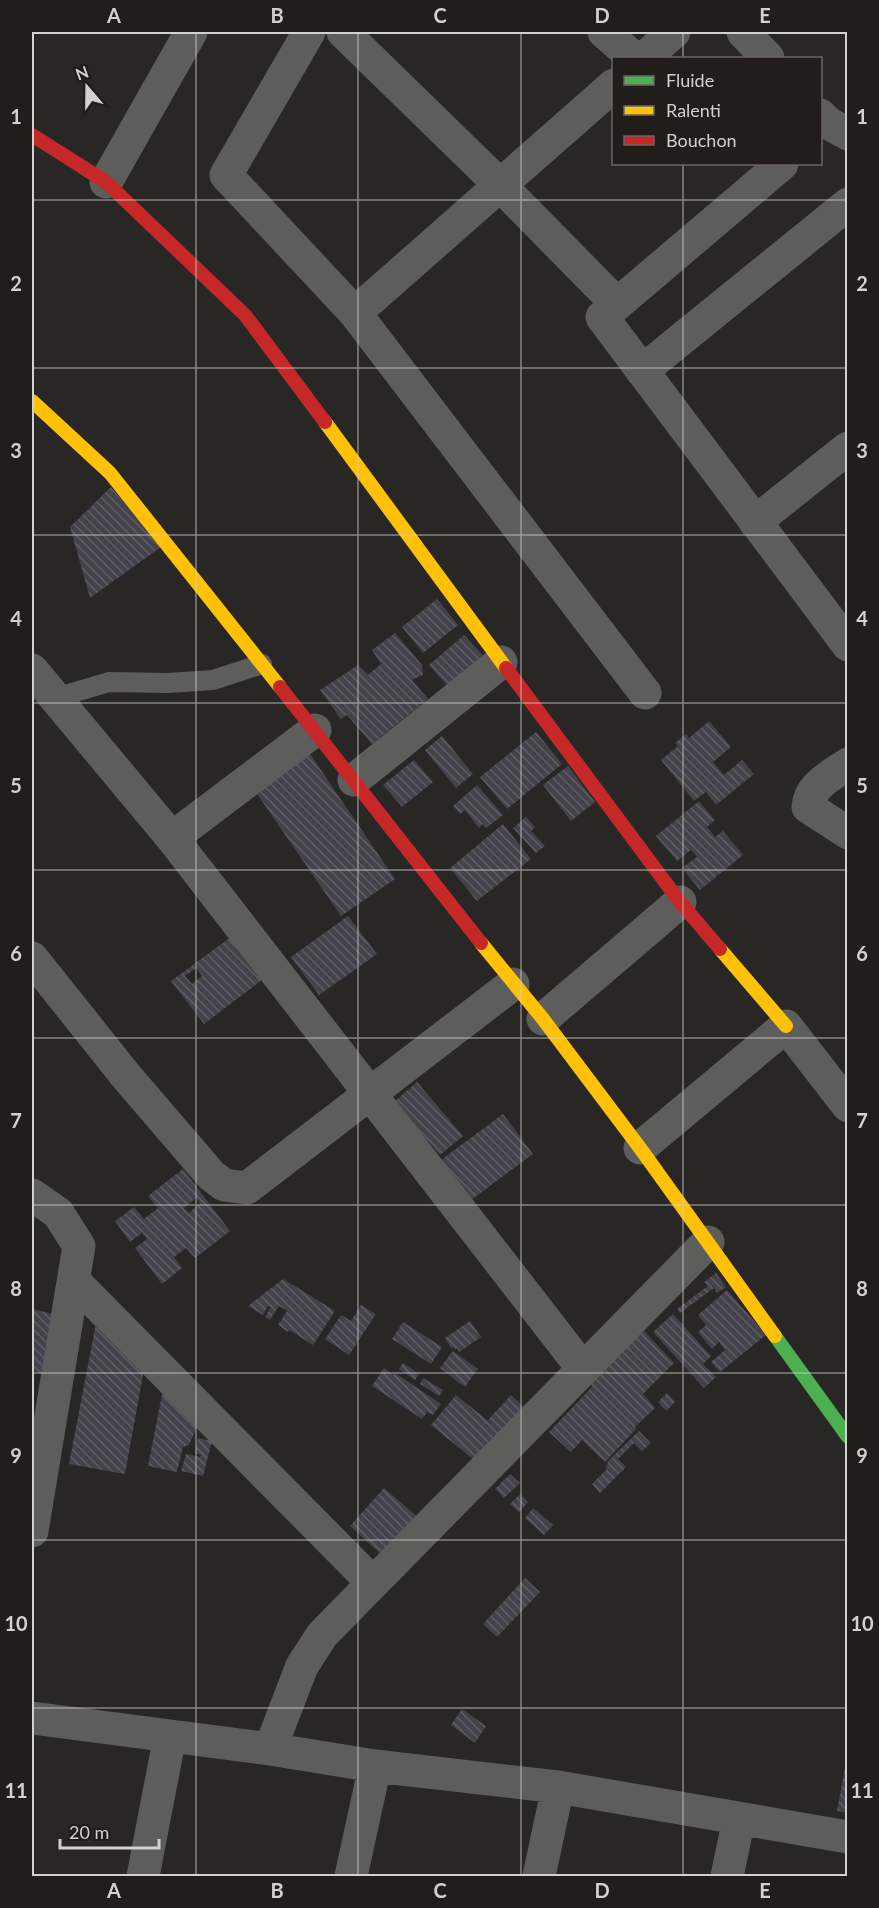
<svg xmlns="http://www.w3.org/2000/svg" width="879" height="1908" font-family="Lato,sans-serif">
  <defs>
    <pattern id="building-back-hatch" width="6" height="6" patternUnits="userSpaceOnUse" patternTransform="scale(1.5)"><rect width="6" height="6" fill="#44424b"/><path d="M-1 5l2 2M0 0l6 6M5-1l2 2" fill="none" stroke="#5e5c64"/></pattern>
  </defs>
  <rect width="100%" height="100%" fill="#292726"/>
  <path fill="url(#building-back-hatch)" fill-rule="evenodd" d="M111 487 161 547 90 598 70 527Z
    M437 599 458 625 423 653 402 627Z
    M395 633 422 665 423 675 412 680 428 699 372 744 347 715 341 719 320 690 358 665 368 675 381 664 372 650Z
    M464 635 487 660 451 690 429 665Z
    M709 721 731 747 713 762 724 775 742 760 754 774 716 805 706 792 694 801 661 760 678 746 675 743 686 734 689 738Z
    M536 732 562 764 507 809 480 777Z
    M442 736 473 774 456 788 425 750Z
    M310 754 395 879 341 916 255 791Z
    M414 760 433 782 402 807 383 785Z
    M568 766 595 802 571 821 543 785Z
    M477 785 503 815 486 828 483 824 479 828 465 810 460 814 453 806Z
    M699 801 715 820 707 827 715 837 723 831 743 855 700 890 682 868 697 857 691 850 677 861 656 836Z
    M526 817 535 827 531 831 545 846 536 853 513 828Z
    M503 824 531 859 477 901 450 868Z
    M348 916 377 954 319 995 291 957Z
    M235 934 267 976 204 1024 171 981ZM196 968 202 976 192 984 185 976Z
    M417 1082 463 1136 440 1155 394 1102Z
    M503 1114 533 1154 471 1200 441 1160Z
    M183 1169 230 1231 195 1258 186 1248 174 1257 182 1268 162 1284 135 1248 147 1239 142 1233 130 1242 115 1221 134 1207 144 1219 158 1208 148 1196ZM196 1198 200 1203 189 1213 184 1208Z
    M716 1273 726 1287 717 1293 714 1288 680 1313 677 1309 708 1286 704 1282Z
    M283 1279 335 1311 313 1345 289 1330 288 1332 278 1325 287 1311 279 1306 270 1320 265 1317 271 1307 268 1306 263 1315 248 1306Z
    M727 1290 766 1335 720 1372 711 1362 725 1350 719 1342 712 1349 698 1332 706 1325 698 1315Z
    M361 1305 376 1314 349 1355 325 1339 341 1315 351 1321Z
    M32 1309 61 1316 47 1375 32 1371Z
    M673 1314 711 1356 703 1364 716 1377 704 1388 653 1332Z
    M97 1318 145 1364 125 1474 69 1464Z
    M470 1321 481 1337 459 1352 457 1348 455 1350 454 1347 451 1348 445 1338Z
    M403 1322 442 1347 431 1364 392 1339Z
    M643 1330 674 1363 643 1394 655 1408 635 1427 636 1429 605 1462 582 1440 571 1452 549 1432 592 1387 590 1381Z
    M453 1351 478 1369 465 1387 440 1368Z
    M403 1363 419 1374 415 1380 399 1369Z
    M384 1368 393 1375 395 1373 441 1404 433 1415 427 1412 422 1419 372 1386Z
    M423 1378 443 1390 439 1396 420 1384Z
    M163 1390 197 1426 189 1445 183 1447 177 1472 148 1466Z
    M667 1393 675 1402 666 1411 658 1402Z
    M456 1395 493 1425 488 1420 511 1395 527 1410 479 1464 431 1425Z
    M639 1431 651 1443 642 1451 634 1443 618 1459 626 1467 600 1493 592 1484 607 1469 605 1467 608 1464 607 1462Z
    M198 1438 212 1441 203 1476 181 1471 186 1454 200 1457 201 1455 195 1453Z
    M510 1474 520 1483 504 1498 495 1489Z
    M384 1488 420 1519 385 1558 350 1526Z
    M520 1494 528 1502 519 1512 510 1504Z
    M533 1508 553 1525 544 1535 525 1518Z
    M525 1578 540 1592 497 1637 483 1624Z
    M462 1709 486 1726 475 1743 451 1725Z
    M846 1762H848V1813L837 1811Z"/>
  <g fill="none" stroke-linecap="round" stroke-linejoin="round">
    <path stroke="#5d5d5c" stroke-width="20" d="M55 698 109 682 167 683 213 680 262 664"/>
    <path stroke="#5d5d5c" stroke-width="33" d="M309 32 226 175 355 313 645 693
      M343 32 500 185 617 304
      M604 32 634 58
      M743 32 768 58
      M644 58 674 32
      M820 115 828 123 848 134
      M782 164 602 317 848 645
      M106 182 191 32
      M355 313 614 85
      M642 371 848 204
      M755 522 848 448
      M32 670 172 838 583 1369
      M848 764C832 775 809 786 808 807L848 833
      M354 780 501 662
      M172 838 315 730
      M32 958 126 1076 211 1175 224 1185 247 1188 513 984
      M543 1019 680 902
      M640 1148 786 1026 848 1106
      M32 1195 58 1213 79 1246 32 1531
      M74 1281 372 1582
      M32 1718 270 1749 375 1766 558 1787 848 1837
      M270 1749 302 1666 322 1635 708 1242
      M143 1876 170 1736
      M351 1876 375 1766
      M539 1876 558 1787
      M727 1876 739 1819"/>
    <path stroke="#4caf50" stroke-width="14" d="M775 1336 848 1437"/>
    <path stroke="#ffc107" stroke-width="14" d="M32 401 110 473 280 687
      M325 422 506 668
      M481 943 543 1019 640 1148 775 1336
      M720 949 786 1026"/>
    <path stroke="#c62828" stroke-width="14" d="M32 135 106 182 245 315 325 422
      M506 668 680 902 720 949
      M280 687 481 943"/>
  </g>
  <path fill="none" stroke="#d3d1d0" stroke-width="1.5" stroke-opacity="0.55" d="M196 32V1876M358 32V1876M521 32V1876M683 32V58M683 164V1876M32 200H848M32 368H848M32 535H848M32 703H848M32 870H848M32 1038H848M32 1205H848M32 1373H848M32 1540H848M32 1708H848"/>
  <rect width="879" height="1908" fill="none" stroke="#201d1b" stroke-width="66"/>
  <rect x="612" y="57" width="210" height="108" fill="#201d1b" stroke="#686563" stroke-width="1.5"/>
  <rect x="624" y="76" width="30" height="9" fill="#4caf50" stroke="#686563" stroke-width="1.5"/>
  <text x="666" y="87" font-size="18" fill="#d3d1d0">Fluide</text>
  <rect x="624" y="106" width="30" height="9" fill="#ffc107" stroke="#686563" stroke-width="1.5"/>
  <text x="666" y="117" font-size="18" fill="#d3d1d0">Ralenti</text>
  <rect x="624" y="136" width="30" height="9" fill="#c62828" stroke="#686563" stroke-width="1.5"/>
  <text x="666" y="147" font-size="18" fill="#d3d1d0">Bouchon</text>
  <g transform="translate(87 87) rotate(340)" stroke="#201d1b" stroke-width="4.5" paint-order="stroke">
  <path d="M0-4.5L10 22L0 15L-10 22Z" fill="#d3d1d0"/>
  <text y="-9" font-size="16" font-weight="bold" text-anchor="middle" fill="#d3d1d0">N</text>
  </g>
  <path d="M60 1839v9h99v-9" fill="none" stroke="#d3d1d0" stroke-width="3"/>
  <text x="69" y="1839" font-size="18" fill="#d3d1d0" stroke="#201d1b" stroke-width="4.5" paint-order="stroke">20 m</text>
  <rect x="33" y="33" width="813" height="1842" fill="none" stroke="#d3d1d0" stroke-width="2"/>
  <g font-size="20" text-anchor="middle" font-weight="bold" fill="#d3d1d0">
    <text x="114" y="23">A</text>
    <text x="277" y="23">B</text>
    <text x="440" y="23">C</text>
    <text x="602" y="23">D</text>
    <text x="765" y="23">E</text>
    <text x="16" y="124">1</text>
    <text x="862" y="124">1</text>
    <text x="16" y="291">2</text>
    <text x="862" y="291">2</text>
    <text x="16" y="458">3</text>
    <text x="862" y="458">3</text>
    <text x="16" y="626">4</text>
    <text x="862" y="626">4</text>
    <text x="16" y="793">5</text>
    <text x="862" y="793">5</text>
    <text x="16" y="961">6</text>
    <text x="862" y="961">6</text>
    <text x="16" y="1128">7</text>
    <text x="862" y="1128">7</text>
    <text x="16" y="1296">8</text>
    <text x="862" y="1296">8</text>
    <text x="16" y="1463">9</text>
    <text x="862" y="1463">9</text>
    <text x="16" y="1631">10</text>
    <text x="862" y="1631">10</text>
    <text x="16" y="1798">11</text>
    <text x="862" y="1798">11</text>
    <text x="114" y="1898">A</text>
    <text x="277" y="1898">B</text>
    <text x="440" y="1898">C</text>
    <text x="602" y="1898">D</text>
    <text x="765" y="1898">E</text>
  </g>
</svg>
